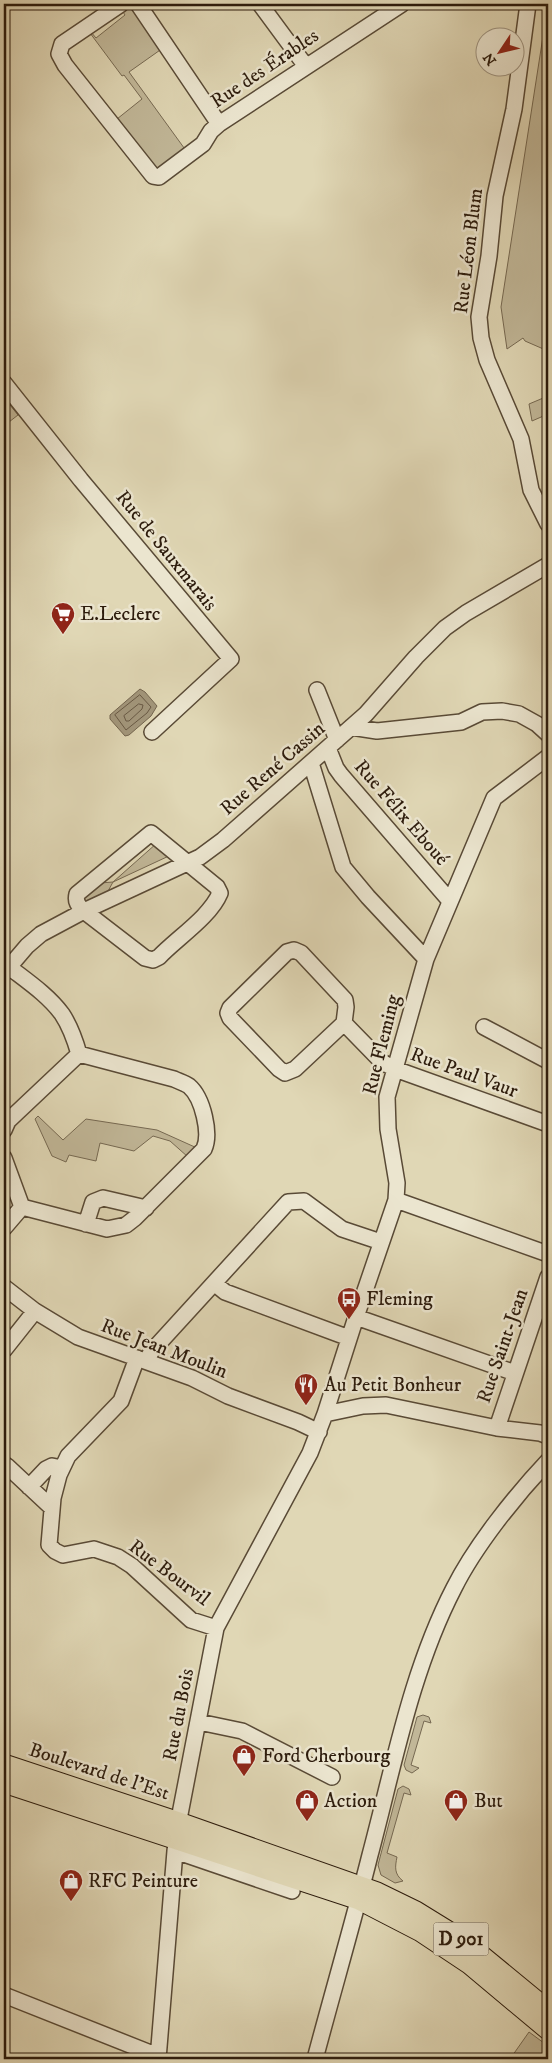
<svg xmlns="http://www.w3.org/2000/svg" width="552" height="2063" font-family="'IM FELL DW Pica',serif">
  <rect width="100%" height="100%" fill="#e0d7b5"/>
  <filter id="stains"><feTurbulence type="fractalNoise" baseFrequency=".004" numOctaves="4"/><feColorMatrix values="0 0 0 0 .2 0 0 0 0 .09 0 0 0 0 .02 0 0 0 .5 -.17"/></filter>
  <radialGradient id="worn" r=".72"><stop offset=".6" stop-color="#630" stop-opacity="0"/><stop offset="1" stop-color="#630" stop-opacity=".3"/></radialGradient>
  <path fill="#c1b798" stroke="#766952" d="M548 4V360V351L525 341 523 338 507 349 501 307Z
    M128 6 134 7 163 48 129 72 187 152 157 171 117 119 142 99 124 75 122 76 90 33 91 32 96 38 125 15 121 9Z
    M548 396V414L532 421 529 404Z
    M6 400 18 415 9 422 4 414V401Z
    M157 843 171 855 113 882 107 893 84 904 82 898 100 883 113 882Z
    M38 1116 63 1140 86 1119 157 1130 197 1148 188 1157 170 1141 153 1136 134 1151 100 1143 96 1161 69 1155 66 1162 52 1156 35 1119Z
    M423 1715 429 1717 431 1723 424 1721 411 1765 419 1768 412 1773 406 1770 404 1765 417 1717Z
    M403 1786 409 1789 411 1795 404 1793 387 1853 397 1857C395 1867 394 1874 403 1881L395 1883 381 1875 378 1865 398 1789Z
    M529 2032 548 2046V2059H510Z"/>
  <path fill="#a3977c" stroke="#73654f" d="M140 689 145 692 157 706 151 716 129 735 125 736 110 719V715Z"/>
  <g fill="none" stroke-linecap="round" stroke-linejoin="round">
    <path stroke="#685944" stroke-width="1" d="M140 695 151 707 147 713 126 730 115 715Z
      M139 704 143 705 142 709 129 721H126L124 716Z"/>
    <g stroke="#594a36" stroke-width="18">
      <path id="minor" d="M121 4 62 44 59 54 65 65 153 176 159 177 203 144 211 131 219 124 402 4
        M138 4 219 124
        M260 4 305 65
        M528 4 514 109 495 196 489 256 479 317 481 338 487 360 521 439 531 490 548 524
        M4 383 81 480 231 659 152 732
        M317 690 337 740
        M351 727 377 731 461 722 482 712 502 711 519 714 537 724 548 734
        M328 748 336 768 341 775 450 901
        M311 763 343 867 368 897 426 959
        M151 833 217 887 220 893C210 917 177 938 159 957L153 960 145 958 84 911C78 905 75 902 77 894Z
        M4 973 27 946 41 934 84 911 200 857 223 840 366 714 416 657 445 628 466 613 548 565
        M344 1023 346 1007 345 1000 301 953 294 950 287 952 230 1008 228 1013 230 1018 279 1069 285 1073 295 1069 344 1023 382 1062 395 1069 548 1124
        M484 1027 548 1061
        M4 1130 8 1121 79 1054C75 1040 70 1026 62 1014 48 995 27 981 9 967
        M4 1158 22 1207
        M396 1200 548 1254
        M22 1207 107 1229 126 1225 135 1218 204 1149C211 1134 203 1098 189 1086 185 1083 178 1081 174 1079L79 1054
        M86 1224 93 1202 103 1198 146 1208
        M4 1228 22 1207
        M214 1283 225 1292 349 1338
        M4 1287 35 1311 78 1337 192 1378 228 1396 298 1422 319 1432
        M356 1317 515 1373
        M4 1350 35 1311
        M137 1358 121 1401 68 1456 59 1475 53 1498 49 1545 55 1551 63 1555 94 1549 118 1557 132 1566 191 1620 216 1628
        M147 1361 151 1352 288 1202 304 1201 342 1229 381 1242
        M325 1414 363 1406 386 1405 497 1428 540 1433 548 1436
        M497 1428 548 1277
        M7 1466 52 1508
        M29 1487 46 1469 52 1466 62 1468
        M199 1722 242 1731 332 1777
        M175 1851 292 1891
        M4 1995 158 2056
        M158 2059 175 1851 180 1814 216 1628 310 1453 325 1414 356 1317 396 1200 397 1183 388 1129 387 1097 426 959 494 798 548 757
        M315 2059C333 1991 353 1923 370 1855 394 1765 411 1671 454 1588 475 1546 515 1496 548 1461"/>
    </g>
    <g stroke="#2c1b0c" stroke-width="21">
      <path id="major" d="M4 1764 179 1822 377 1892 416 1911 463 1940 548 2010
        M4 1783 359 1900 421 1932 469 1964 548 2030"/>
    </g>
    <use href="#minor" stroke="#ebe5cf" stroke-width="15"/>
    <use href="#major" stroke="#e0d7b5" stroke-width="19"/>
  </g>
  <defs>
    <g id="supermarket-pin" transform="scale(1.25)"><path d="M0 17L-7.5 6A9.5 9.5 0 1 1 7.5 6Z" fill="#8f2418" stroke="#ebe5cf"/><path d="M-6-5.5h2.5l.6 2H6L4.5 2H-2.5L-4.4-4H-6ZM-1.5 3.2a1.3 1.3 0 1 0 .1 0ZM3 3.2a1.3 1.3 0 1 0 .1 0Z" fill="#fff"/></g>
    <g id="bus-pin" transform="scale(1.25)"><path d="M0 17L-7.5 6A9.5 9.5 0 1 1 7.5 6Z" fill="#8f2418" stroke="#ebe5cf"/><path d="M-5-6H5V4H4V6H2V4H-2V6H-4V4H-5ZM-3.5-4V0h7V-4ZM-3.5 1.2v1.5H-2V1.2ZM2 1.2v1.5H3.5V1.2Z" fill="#fff"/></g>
    <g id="restaurant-pin" transform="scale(1.25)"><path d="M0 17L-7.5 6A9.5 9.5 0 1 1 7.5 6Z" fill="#8f2418" stroke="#ebe5cf"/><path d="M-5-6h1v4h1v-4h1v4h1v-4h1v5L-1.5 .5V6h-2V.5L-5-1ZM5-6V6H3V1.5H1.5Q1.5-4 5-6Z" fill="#fff"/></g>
    <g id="shop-pin" transform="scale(1.25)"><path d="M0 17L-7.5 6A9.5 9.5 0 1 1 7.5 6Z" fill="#8f2418" stroke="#ebe5cf"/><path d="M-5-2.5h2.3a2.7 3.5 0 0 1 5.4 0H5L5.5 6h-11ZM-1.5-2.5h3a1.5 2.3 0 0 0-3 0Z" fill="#fff"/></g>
  </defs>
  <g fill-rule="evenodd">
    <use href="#supermarket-pin" x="63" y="614"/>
    <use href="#bus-pin" x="349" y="1299"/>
    <use href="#restaurant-pin" x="306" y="1385"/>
    <use href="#shop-pin" x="244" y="1756"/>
    <use href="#shop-pin" x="307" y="1801"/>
    <use href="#shop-pin" x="456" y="1801"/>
    <use href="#shop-pin" x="71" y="1881"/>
  </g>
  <g text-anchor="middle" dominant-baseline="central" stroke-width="5" stroke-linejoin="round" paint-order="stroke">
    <rect fill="#ebe5cf" stroke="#655846" stroke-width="1" x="433.5" y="1922.5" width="55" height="33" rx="4"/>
    <g font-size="19" font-weight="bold" fill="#2c1b0c">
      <text x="461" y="1939">D 901</text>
    </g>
    <g font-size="20" fill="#2c1b0c" stroke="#ebe5cf">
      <text transform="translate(265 69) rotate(-34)">Rue des Érables</text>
      <text transform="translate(469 251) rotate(-83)">Rue Léon Blum</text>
      <text transform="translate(166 551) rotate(51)">Rue de Sauxmarais</text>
      <text transform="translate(273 769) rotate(-41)">Rue René Cassin</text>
      <text transform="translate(401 813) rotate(49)">Rue Félix Eboué</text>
      <text transform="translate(382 1045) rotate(-76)">Rue Fleming</text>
      <text transform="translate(464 1073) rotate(20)">Rue Paul Vaur</text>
      <text transform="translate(503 1346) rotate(-71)">Rue Saint-Jean</text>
      <text transform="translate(164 1349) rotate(21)">Rue Jean Moulin</text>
      <text transform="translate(169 1573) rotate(37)">Rue Bourvil</text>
      <text transform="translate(179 1715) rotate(-79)">Rue du Bois</text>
      <text transform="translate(99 1772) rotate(18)">Boulevard de l'Est</text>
    </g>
    <g font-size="20" fill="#2c1b0c" stroke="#ebe5cf" text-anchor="start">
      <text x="80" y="614">E.Leclerc</text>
      <text x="366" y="1299">Fleming</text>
      <text x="324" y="1385">Au Petit Bonheur</text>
      <text x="262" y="1756">Ford Cherbourg</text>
      <text x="324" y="1801">Action</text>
      <text x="474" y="1801">But</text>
      <text x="88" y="1881">RFC Peinture</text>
    </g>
  </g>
  <rect width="552" height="2063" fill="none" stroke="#e0d7b5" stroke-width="20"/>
  <rect x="5" y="5" width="542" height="2053" fill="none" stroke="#2c1b0c" stroke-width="2.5"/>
  <rect x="10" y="10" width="532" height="2043" fill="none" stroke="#2c1b0c"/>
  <g transform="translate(500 52) rotate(235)"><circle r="24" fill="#ebe5cf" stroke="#9f9481"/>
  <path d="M0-4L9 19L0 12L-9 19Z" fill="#8f2418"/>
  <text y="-8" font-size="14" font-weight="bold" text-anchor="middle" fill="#2c1b0c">N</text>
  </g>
  <rect width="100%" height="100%" filter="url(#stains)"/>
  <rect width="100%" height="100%" fill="url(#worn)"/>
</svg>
